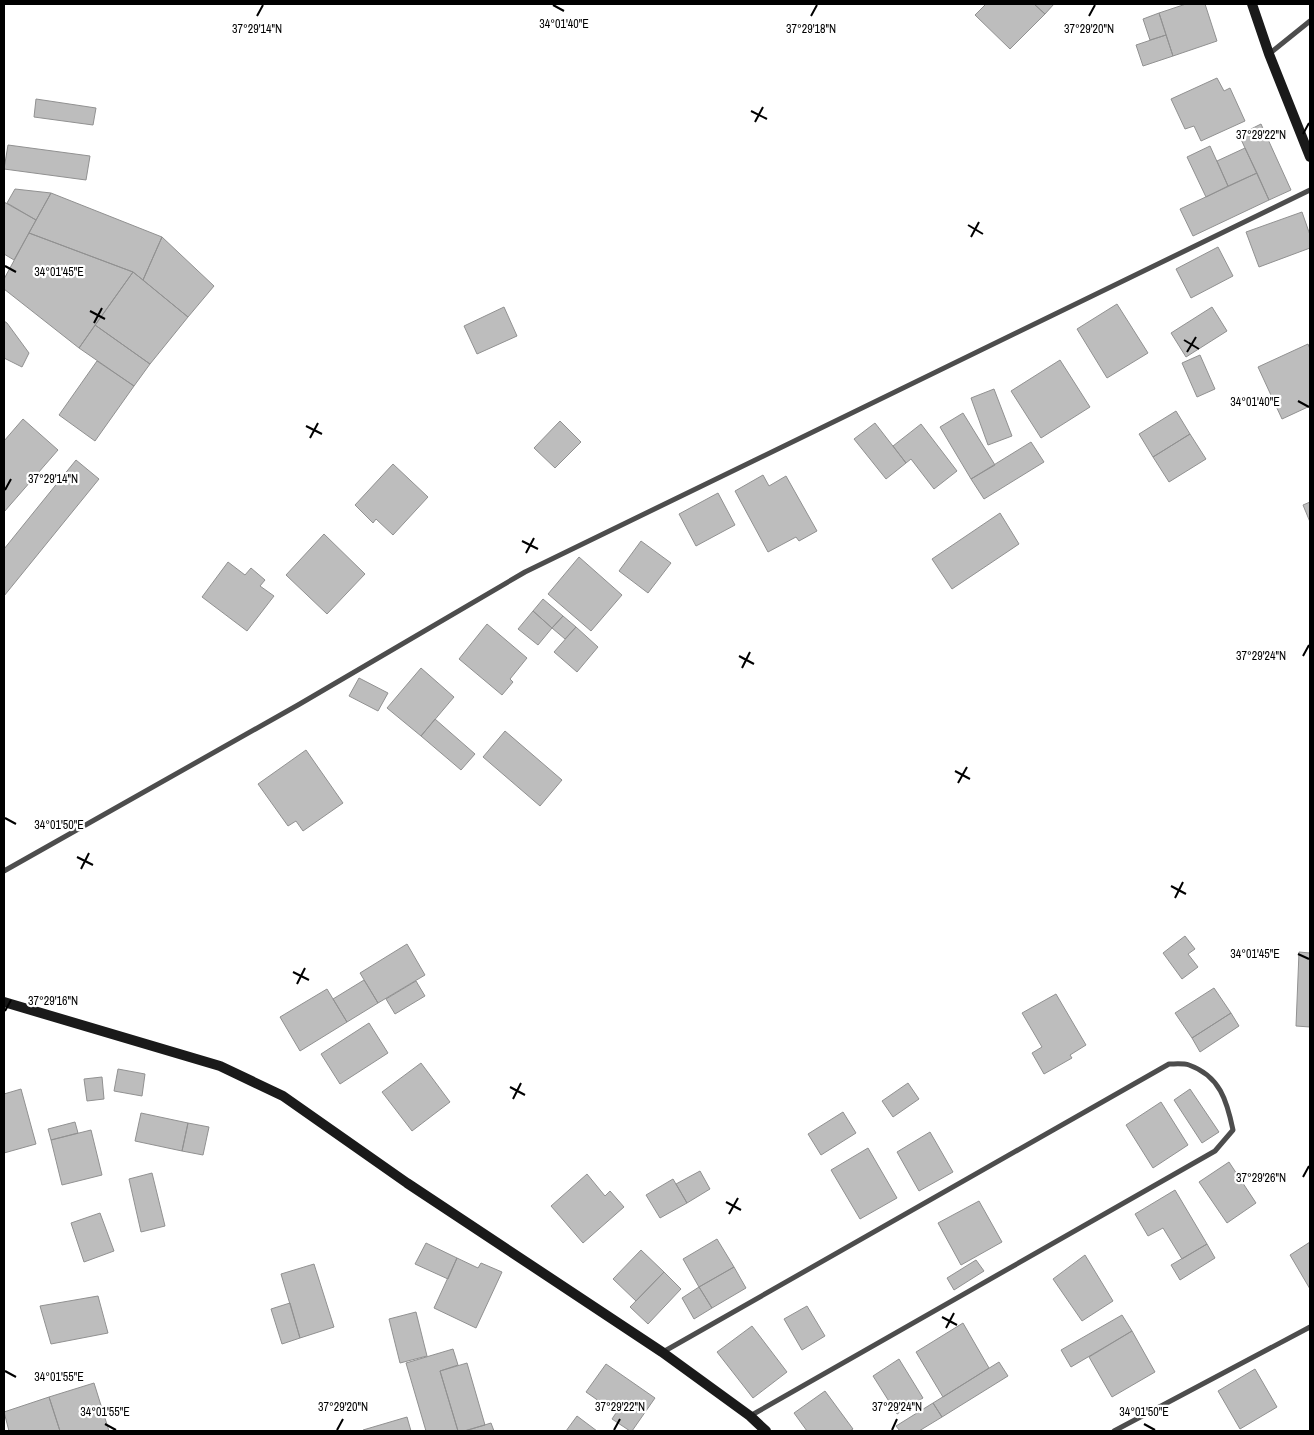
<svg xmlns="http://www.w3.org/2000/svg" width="1314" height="1435" font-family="'Archivo Narrow',sans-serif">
  <rect width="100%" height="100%" fill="#fff"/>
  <path fill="#bdbdbd" stroke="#919191" d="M986 4H1034L1045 14 1010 49 975 15Z
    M1034 4H1054L1045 14Z
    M1186 4H1205L1217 41 1173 56 1159 13Z
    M1159 13 1166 35 1150 40 1143 19Z
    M1166 35 1173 56 1143 66 1136 45Z
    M1217 78 1224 91 1230 88 1245 121 1201 141 1194 126 1185 129 1171 99Z
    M36 99 96 108 93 125 34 117Z
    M1261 124 1291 190 1269 200 1239 135Z
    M8 145 90 156 86 180 4 169Z
    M1210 146 1228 186 1206 197 1187 157Z
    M1245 148 1257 173 1228 186 1217 161Z
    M1257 173 1269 200 1193 236 1180 209Z
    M15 189 51 193 36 220 7 203Z
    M51 193 162 237 143 280 133 272 29 233Z
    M4 202 36 220 14 260 4 254Z
    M1302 212 1310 235V248L1259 267 1246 232Z
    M29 233 133 272 79 348 4 289V279Z
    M162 237 214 286 188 317 143 280Z
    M1218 247 1233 276 1191 298 1176 269Z
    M133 272 188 317 150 364 95 325Z
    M1117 304 1148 353 1107 378 1077 329Z
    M504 307 517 336 477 354 464 326Z
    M1212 307 1227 331 1186 357 1171 333Z
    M4 321 7 323 29 353 22 367 4 358Z
    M95 325 150 364 134 386 79 348Z
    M1308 344 1310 349V406L1282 419 1258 367Z
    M1200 355 1215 389 1197 397 1182 363Z
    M1060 360 1090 407 1041 438 1011 391Z
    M97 361 134 386 95 441 59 415Z
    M994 389 1012 436 988 445 971 398Z
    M1176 411 1190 434 1153 457 1139 434Z
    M963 413 995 465 971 479 940 427Z
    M23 419 58 450 4 512V441Z
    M560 421 581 442 555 468 534 448Z
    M875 423 906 463 886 479 854 439Z
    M921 424 957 471 934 489 911 459 906 463 893 446Z
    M1190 434 1206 459 1169 482 1153 457Z
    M1031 442 1044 462 984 499 971 479Z
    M76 460 99 479 4 596V549Z
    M393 464 428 497 393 535 376 519 373 523 355 505Z
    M763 475 769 486 786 476 817 531 799 541 796 537 768 552 735 491Z
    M718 493 735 525 696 546 679 514Z
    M1310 502V522L1303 505Z
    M1000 513 1019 544 952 589 932 559Z
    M324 534 365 574 327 614 286 575Z
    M641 541 671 563 648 593 619 571Z
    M579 557 622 595 591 631 548 594Z
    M228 562 245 575 251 568 265 580 260 586 274 596 247 631 202 597Z
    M543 599 563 616 552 628 533 611Z
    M533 611 552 628 538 645 518 629Z
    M563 616 576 627 565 639 552 628Z
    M487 624 527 658 510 679 513 682 502 695 459 659Z
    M576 627 598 647 577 672 554 652Z
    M421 668 454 697 421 736 387 708Z
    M359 678 388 693 378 711 349 696Z
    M435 719 475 754 461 770 421 736Z
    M505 731 562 780 540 806 483 757Z
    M306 750 343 803 303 831 296 821 288 826 258 784Z
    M1185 936 1195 949 1188 954 1198 967 1182 979 1163 953Z
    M407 944 425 975 378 1003 360 973Z
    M1299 952 1310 953V1027L1296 1026Z
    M364 980 378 1003 347 1022 333 999Z
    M416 981 425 996 395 1014 386 999Z
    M1214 988 1231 1013 1192 1038 1175 1013Z
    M327 989 347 1022 300 1051 280 1017Z
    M1056 994 1086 1045 1070 1055 1072 1058 1044 1074 1032 1053 1042 1047 1022 1013Z
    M1231 1013 1239 1026 1200 1052 1192 1038Z
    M369 1023 388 1053 340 1084 321 1054Z
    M421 1063 450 1102 412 1131 382 1092Z
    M118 1069 145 1074 142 1096 114 1091Z
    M102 1077 104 1099 87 1101 84 1079Z
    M908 1083 919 1099 893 1117 882 1101Z
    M21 1089 36 1144 4 1153V1094Z
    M1190 1089 1219 1132 1202 1143 1174 1100Z
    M1161 1102 1188 1145 1153 1168 1126 1125Z
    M843 1112 856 1133 821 1155 808 1134Z
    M141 1113 188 1123 182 1151 135 1141Z
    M75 1122 78 1133 51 1140 48 1129Z
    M188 1123 209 1127 203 1155 182 1151Z
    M91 1130 102 1175 62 1185 51 1140Z
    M930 1132 953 1172 919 1191 897 1152Z
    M868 1148 897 1198 860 1219 831 1170Z
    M1229 1162 1256 1203 1227 1223 1199 1182Z
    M700 1171 710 1189 687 1203 676 1184Z
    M152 1173 165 1226 141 1232 129 1179Z
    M587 1174 605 1196 610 1191 624 1207 583 1243 551 1206Z
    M673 1179 687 1203 660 1218 646 1195Z
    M1175 1190 1207 1244 1182 1259 1163 1228 1148 1236 1135 1214Z
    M979 1201 1002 1242 961 1265 938 1223Z
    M100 1213 114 1251 84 1262 71 1223Z
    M717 1239 734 1267 699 1287 683 1259Z
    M1310 1242V1289L1290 1255Z
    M426 1243 457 1258 448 1279 415 1264Z
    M1207 1244 1215 1258 1180 1280 1171 1265Z
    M641 1250 664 1272 636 1301 613 1279Z
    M1085 1255 1113 1301 1082 1321 1053 1279Z
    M457 1258 478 1268 481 1263 502 1272 476 1328 434 1308Z
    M976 1260 984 1271 954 1290 947 1278Z
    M314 1264 334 1327 300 1338 281 1274Z
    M734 1267 746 1288 712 1308 699 1287Z
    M664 1272 681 1289 648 1324 630 1307Z
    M699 1287 712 1308 694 1319 682 1298Z
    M98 1296 108 1333 51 1344 40 1306Z
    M290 1303 300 1338 282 1344 271 1309Z
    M807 1306 825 1336 802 1350 784 1319Z
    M416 1312 427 1356 400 1363 389 1319Z
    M1122 1315 1132 1331 1071 1367 1061 1350Z
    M963 1323 989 1368 943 1397 916 1352Z
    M752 1326 787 1372 753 1398 717 1352Z
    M1132 1331 1155 1372 1112 1397 1089 1357Z
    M453 1349 458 1365 440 1371 458 1431H426L406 1363Z
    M899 1359 923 1398 897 1414 873 1376Z
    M999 1362 1008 1376 942 1417 933 1403Z
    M467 1363 485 1425 464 1431H458L440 1371Z
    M606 1364 655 1398 632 1431H630L612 1419 616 1413 586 1392Z
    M1255 1369 1277 1407 1240 1429 1218 1391Z
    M94 1383 109 1431H60L49 1397Z
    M825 1391 853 1429 850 1431H807L794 1413Z
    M49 1397 60 1431H9L4 1412Z
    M933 1403 942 1417 919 1431H900L896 1426Z
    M577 1416 597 1431H566Z
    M407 1417 411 1431H364L363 1430Z
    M491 1423 494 1431H465Z"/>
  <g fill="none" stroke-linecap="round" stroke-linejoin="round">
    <path stroke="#4d4d4d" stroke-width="5" d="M1269 54 1310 21
      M4 871 298 705 525 572 1310 190
      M663 1352 1169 1064C1175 1064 1183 1063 1189 1065 1220 1076 1227 1101 1233 1130L1215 1151 750 1416
      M1114 1431 1310 1327"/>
    <path stroke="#1a1a1a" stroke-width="10" d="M1252 4 1269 54 1310 157
      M4 1002 220 1066 283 1096 407 1183 662 1352 750 1416 766 1431"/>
  </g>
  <path fill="none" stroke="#000" stroke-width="2" d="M553 5 564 11M257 16 263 5M811 16 817 5M1089 16 1095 5M751 111 767 119M755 122 763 107M1303 134 1309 123M968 225 983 234M971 237 979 222M5 266 16 272M90 311 105 319M94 323 102 308M1184 340 1199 349M1187 352 1196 337M1298 401 1309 407M306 426 322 434M310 438 318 423M5 490 11 479M522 541 538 549M526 553 534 538M739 656 754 664M1303 656 1309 645M742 668 750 652M955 771 970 779M958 783 967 767M5 818 16 824M77 857 93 865M81 869 89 853M1171 886 1186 894M1175 898 1183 882M1298 954 1309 959M293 972 309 980M297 984 305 968M5 1011 11 1000M510 1087 525 1095M513 1099 521 1083M1303 1177 1309 1166M726 1202 741 1210M729 1214 738 1198M942 1317 957 1325M946 1328 954 1313M5 1371 16 1377M105 1424 116 1430M1144 1424 1155 1430M337 1430 343 1419M614 1430 620 1419M892 1430 897 1419"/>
  <g font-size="12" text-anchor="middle" fill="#000" stroke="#fff" stroke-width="4.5" stroke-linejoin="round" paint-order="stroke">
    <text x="564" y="28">34°01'40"E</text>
    <text x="257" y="33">37°29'14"N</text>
    <text x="811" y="33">37°29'18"N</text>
    <text x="1089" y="33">37°29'20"N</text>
    <text x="1261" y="139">37°29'22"N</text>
    <text x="59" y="276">34°01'45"E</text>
    <text x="1255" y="406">34°01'40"E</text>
    <text x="53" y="483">37°29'14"N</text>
    <text x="1261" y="660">37°29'24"N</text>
    <text x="59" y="829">34°01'50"E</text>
    <text x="1255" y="958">34°01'45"E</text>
    <text x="53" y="1005">37°29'16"N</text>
    <text x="1261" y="1182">37°29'26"N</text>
    <text x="59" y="1381">34°01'55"E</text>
    <text x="343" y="1411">37°29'20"N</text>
    <text x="620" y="1411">37°29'22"N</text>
    <text x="897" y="1411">37°29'24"N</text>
    <text x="105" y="1416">34°01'55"E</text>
    <text x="1144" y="1416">34°01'50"E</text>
  </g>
  <rect width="1314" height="1435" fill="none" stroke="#000000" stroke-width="10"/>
</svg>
